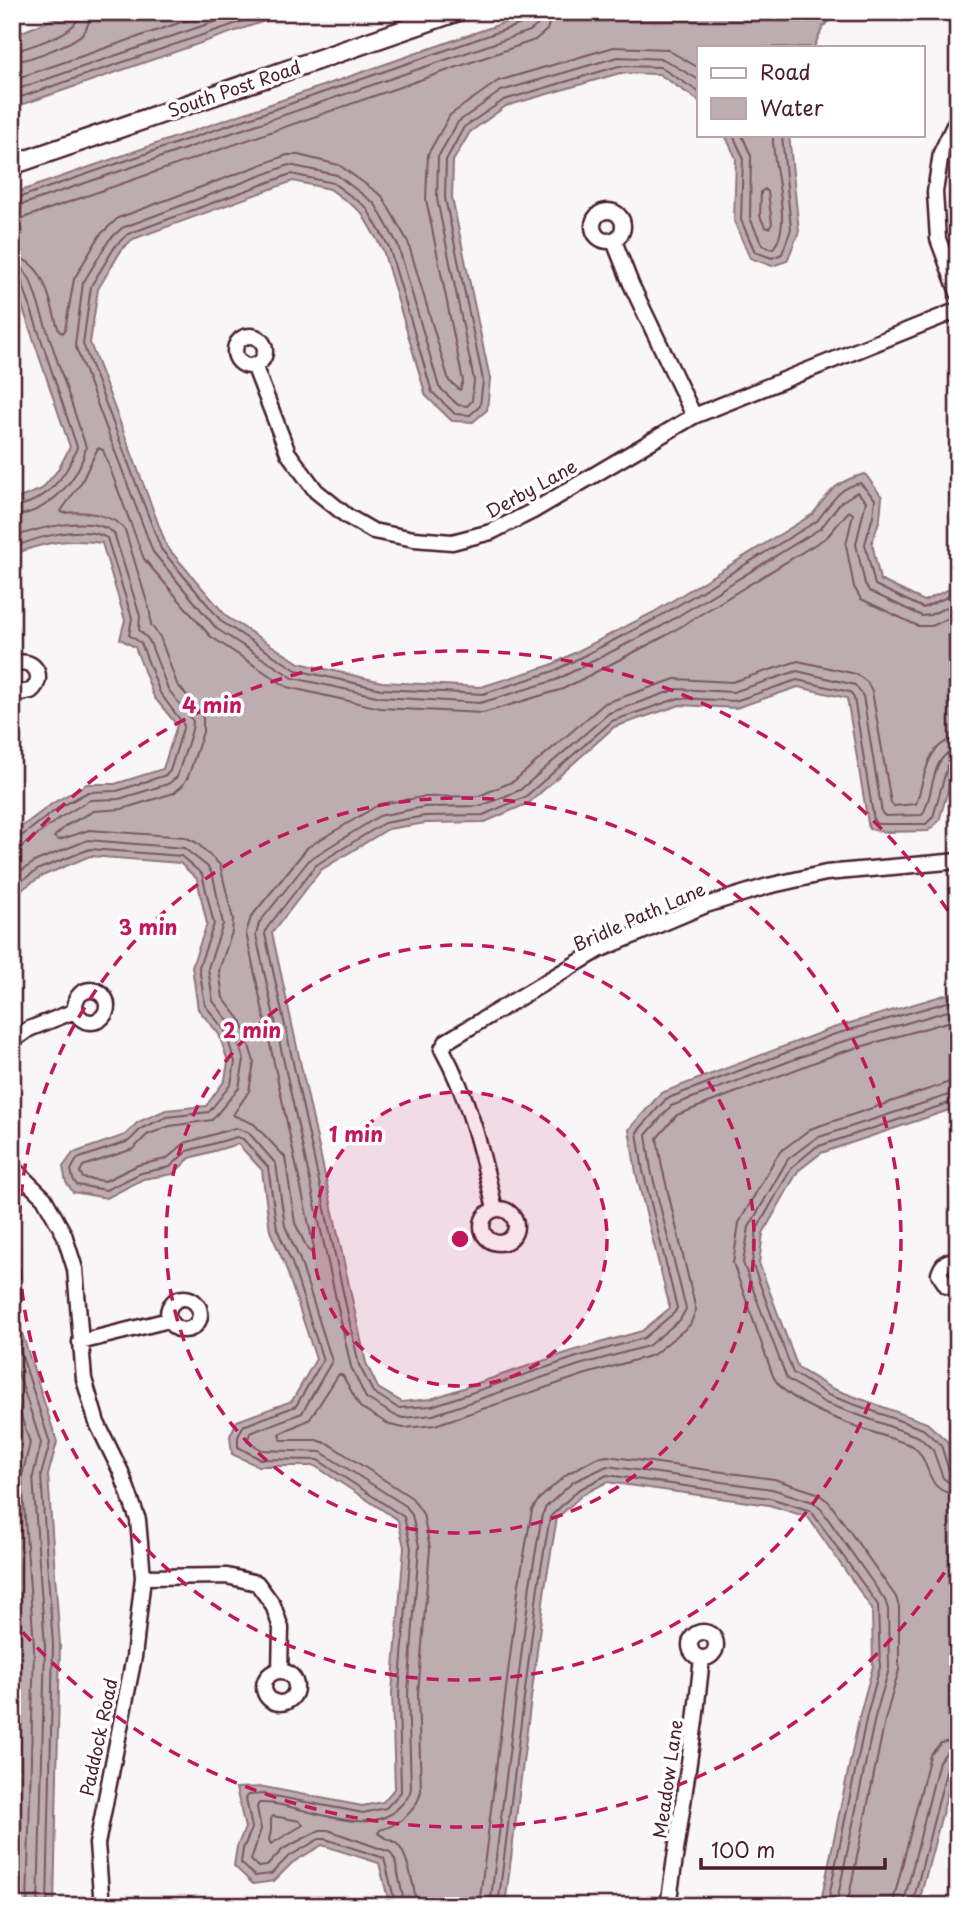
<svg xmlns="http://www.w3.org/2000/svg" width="970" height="1918" font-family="'Playpen Sans',sans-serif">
  <rect width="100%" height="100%" fill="#f8f6f7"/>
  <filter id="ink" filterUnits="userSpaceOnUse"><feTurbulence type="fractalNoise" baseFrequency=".0143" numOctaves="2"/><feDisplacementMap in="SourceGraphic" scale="14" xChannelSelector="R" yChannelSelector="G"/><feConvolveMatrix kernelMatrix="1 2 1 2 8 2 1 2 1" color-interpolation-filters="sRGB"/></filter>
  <g filter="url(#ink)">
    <path fill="#bdadb0" stroke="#8f747b" stroke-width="2" d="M71 12H291L12 108V36Z
      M535 12H837L823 27 814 47H699V101L659 74 620 73 506 106 470 132 453 161 452 198 490 379 487 410 473 422 452 421 426 396 383 250 361 212 330 189 293 181 133 239 122 249 98 289 90 343 167 547 227 617 299 663 382 682 481 687 551 665 654 612 813 514C830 491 836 481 865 474L882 497 880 518 872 543 880 580 924 601 958 585V755L939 821 928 831 885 832 869 829 847 698 798 687 736 708 680 705 614 727 529 803 485 822 426 823 388 829 321 870 272 933 366 1363 378 1388 402 1402 431 1399 575 1350 642 1331 670 1308 636 1173 629 1129 661 1093 830 1029 958 991V1107L821 1153 798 1171 763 1233 759 1263 798 1368 831 1388 927 1423 947 1441 958 1479V1753L918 1906H820L860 1714 873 1666 872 1609 808 1517 769 1505 607 1482 582 1495 557 1518 545 1587 505 1906H390L379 1863 322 1845 292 1863 274 1881 253 1884 234 1866 237 1847 245 1828 236 1788 264 1787 362 1806 383 1802 395 1788 392 1693 404 1547 398 1520 315 1466H258L232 1454 230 1436 237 1421 292 1401 316 1359 285 1265 270 1231 262 1170 238 1144 190 1158 173 1174 143 1179 107 1198 73 1192 66 1182 63 1167 73 1153 125 1135 138 1122 166 1110 206 1106 225 1080 228 1062 219 1034 198 1009 192 966 207 924 197 879 180 863 90 856 42 876 12 896V834L53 803 87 784H115L163 769 177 725 154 697 135 647 120 639 125 620 102 543C68 538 44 542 12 555V501L42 489 58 470 70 447 12 276V194Z
      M725 135H789L799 231 787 261 772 266 750 258 734 221 736 158Z
      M12 1302 57 1442 48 1475 60 1645 54 1906H12Z"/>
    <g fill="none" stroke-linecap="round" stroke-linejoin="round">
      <path stroke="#785860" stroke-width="2" d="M12 51 20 50C38 43 78 34 80 12
        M12 62C27 61 72 44 82 34 88 28 90 20 90 12
        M12 80 211 12
        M699 80 663 59 618 57 501 91 458 122 438 157 437 199 474 380 472 401 467 406 458 405 439 387 398 245 375 204 337 175 289 165 122 228 109 240 83 283 75 345 153 552 217 629 293 678 381 697 480 703 556 680 662 626 821 528 841 502 857 492 866 501 856 544 865 584 869 591 922 616 930 615 958 602
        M12 91 243 12
        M699 92 660 67 619 66 504 100 464 127 446 160 445 198 483 380 480 406 470 415 455 414 432 392 389 247 366 207 333 183 291 174 128 234 116 245 91 286 83 344 161 549 222 622 296 670 381 689 483 694 554 671 657 618 817 521C831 504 837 488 860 483L875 499 873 516 865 544 875 585 923 608 958 592
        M12 100 270 12
        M733 135 743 157 741 220 755 252 772 258 782 254 791 229 782 135
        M742 135 751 156 750 218 762 245 772 249C795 227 771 165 773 135
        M765 189 768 192 772 224 769 228 765 227 760 216 761 192Z
        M12 200 527 22 532 18 533 12
        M12 208 530 31 539 24 542 12
        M12 219 23 218 535 40 547 30 552 12
        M12 257C46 259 50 305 59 331L63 333 65 330 74 279 100 235 118 218 287 155H298L339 165 382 196 408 242 449 381 460 390 463 381 426 199 428 154 450 115 498 81 614 47 666 49 699 68
        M12 268 23 270 30 279 86 447C79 481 47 514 12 516
        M12 277 18 278 22 282 77 447C67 477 45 503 12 507
        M12 538C37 528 91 514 114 533L140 616 139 630 149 640 168 689 193 721 192 730 177 777 168 784 119 799 90 800 61 817 22 846 12 848
        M12 548C37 537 82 524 107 538L132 618 129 635 141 643 160 693 184 725 170 771 166 775 117 791 88 792 57 809 19 838 12 839
        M958 614 932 626H918L861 599 854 587 846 545 853 514 849 511 827 537 667 635 563 689 483 713 380 708 287 687 210 636 144 559 103 450 98 448 81 483 61 511 63 513C83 511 112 513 125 530L150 612 151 625 160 637 177 684 198 708 203 718V732L188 777 182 786 174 793 122 809 94 811 67 825 54 837 59 840 89 830 185 837 197 843 220 865 233 919 232 932 219 970 223 998 242 1022 254 1062 249 1091 233 1115 254 1124 285 1157 295 1223 308 1250 311 1252 314 1248 246 933 251 917 308 847 380 804 423 797 479 796 514 781 605 703 675 679 732 682 798 661 856 674 867 682 872 691 891 803 894 806 916 804C925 780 925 741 958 739
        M958 750C929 752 935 797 922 815L885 816 882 813 863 696 855 685 797 671 733 692 677 689 609 713 520 790 481 806 424 807 379 816 310 859 259 923 256 935 351 1367 366 1398 394 1415 403 1418 433 1415 579 1365 648 1346 680 1320 686 1309 651 1170 646 1135 671 1106 835 1044 958 1008
        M958 759H952L948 764 933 817 926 824H877L874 821 854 698 850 692 797 680 735 701 679 698 612 721 525 797 483 815 425 816 384 823 316 865 267 928 265 934 359 1365 373 1392 398 1408 432 1406 577 1357 644 1338 674 1313 677 1308 643 1171 637 1132 666 1099 832 1035 958 999
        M12 877 36 861 88 840 184 848 208 867 213 876 223 924 208 968 213 1001 233 1027 244 1060 239 1088 212 1120 170 1126 147 1135 133 1149 83 1166 80 1172 83 1178 105 1181 138 1165 166 1159 185 1143 235 1128 248 1132 276 1164 285 1226 300 1260 332 1361 302 1413 250 1433 247 1441 262 1450 321 1452 406 1506 412 1515 419 1546 408 1693 411 1788C410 1796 406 1800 400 1806 368 1843 300 1801 259 1803L257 1807 261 1829 251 1860 258 1867 267 1866 283 1849 320 1830H328L390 1852 395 1860 405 1906
        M12 887 39 869 90 849 181 856 202 874 214 924 199 967 205 1005 225 1031 235 1062 231 1084 209 1112 167 1117 142 1128 129 1141 77 1159 71 1170 73 1179 77 1185 106 1190 141 1173 170 1167 187 1151 237 1137 243 1139 268 1167 277 1229 292 1263 323 1360 296 1406 243 1426 238 1437V1447L260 1459 318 1460 404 1517 411 1548 399 1693 401 1792 386 1808 363 1813 264 1794 248 1795 246 1799 252 1828 243 1849 241 1863 255 1876 271 1874 288 1857 319 1839H325L384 1858 396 1906
        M958 1081 947 1083 810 1129 781 1151 775 1159 739 1223 733 1263 773 1376C789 1410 879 1433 913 1446 934 1464 923 1493 958 1494
        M958 1092 816 1138 788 1159 749 1227 743 1263 787 1379 825 1403 919 1437 933 1450 943 1478 950 1483 958 1484
        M958 1100 816 1147 792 1167 757 1229 752 1263 793 1373 828 1395 923 1429 941 1445 949 1471 958 1475
        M12 1325 50 1443 41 1475 53 1645 47 1906
        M12 1354 41 1443 33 1476 45 1646 38 1906
        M12 1388 30 1443 22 1476 34 1646 27 1906
        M273 1816 300 1821 303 1825 271 1844 269 1840 271 1830V1819Z
        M416 1906C415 1891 408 1854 397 1844 391 1839 383 1838 378 1833L380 1830C399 1825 417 1811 421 1791L418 1694 430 1548 423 1514 412 1498 329 1444 316 1440H281L279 1434 310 1419 339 1374 343 1376 360 1407 390 1425 404 1428 435 1425 583 1375 653 1355 690 1325 696 1310 662 1167 657 1138 677 1115 839 1053 958 1019
        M479 1906 519 1584 532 1510 539 1499 567 1474 596 1458 607 1456 774 1479 817 1493 829 1502 896 1597 899 1607V1670L885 1720 847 1906
        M490 1906 530 1585 542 1515 546 1507 573 1482 607 1466 772 1489 813 1502 821 1509 885 1600 888 1609 889 1669 875 1717 836 1906
        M498 1906 538 1586 550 1517 578 1490 607 1475 770 1498 811 1511 878 1605 880 1667 867 1715 827 1906
        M892 1906 930 1755 941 1743 958 1739
        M903 1906 939 1761 947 1752 958 1749
        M912 1906 948 1764 951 1759 958 1758"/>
      <g stroke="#4a1f2b" stroke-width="19">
        <path id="minor" d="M958 117 941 153 935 192 938 239 958 293
          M593 226a15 15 0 1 1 30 0a15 15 0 1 1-30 0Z
          M614 241 631 284 694 416
          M235 351a15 15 0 1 1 30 0a15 15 0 1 1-30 0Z
          M254 365 288 453 316 491 347 516 373 531 414 539 452 542 491 532 533 511 694 416 958 310
          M12 666C31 654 48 676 31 691L19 693 12 689
          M75 1006a16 16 0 1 1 32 0a16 16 0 1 1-32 0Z
          M12 1041 29 1029 75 1011
          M12 1167 44 1198 64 1234 75 1269 84 1379 97 1423 121 1472 138 1520 143 1577 134 1657 97 1844 102 1906
          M482 1226a17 17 0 1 1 34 0a17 17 0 1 1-34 0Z
          M495 1209C482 1153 470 1100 442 1049L447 1041 599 950 706 905 768 886 826 873 958 861
          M958 1260C947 1259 942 1264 939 1274L947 1286 958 1288
          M168 1314a16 16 0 1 1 32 0a16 16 0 1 1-32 0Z
          M80 1342 169 1320
          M143 1577 227 1576 257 1583 273 1605 281 1628 280 1671
          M690 1645a13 13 0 1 1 26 0a13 13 0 1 1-26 0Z
          M264 1687a16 16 0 1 1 32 0a16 16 0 1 1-32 0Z
          M668 1906 695 1721 702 1658"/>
      </g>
      <g stroke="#4a1f2b" stroke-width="23">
        <path id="tertiary" d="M12 165 456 12"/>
      </g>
      <use href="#minor" stroke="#fff" stroke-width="14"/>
      <use href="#tertiary" stroke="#fff" stroke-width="18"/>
    </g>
  </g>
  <circle cx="460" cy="1239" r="147" fill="#c2185b" fill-opacity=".12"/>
  <g fill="none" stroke="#c2185b" stroke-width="3.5" stroke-dasharray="12 9">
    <circle cx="460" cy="1239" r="147"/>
    <circle cx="460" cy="1239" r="294"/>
    <circle cx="460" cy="1239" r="441"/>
    <path d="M956 1555A588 588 0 0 1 13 1621M13 857A588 588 0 0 1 956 923"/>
  </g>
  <g text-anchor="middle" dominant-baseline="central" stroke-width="7" stroke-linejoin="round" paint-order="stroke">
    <g font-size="18" fill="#4a1f2b" stroke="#fff">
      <text transform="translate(234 88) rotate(-19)">South Post Road</text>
      <text transform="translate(531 488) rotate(-29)">Derby Lane</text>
      <text transform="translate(639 916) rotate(-24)">Bridle Path Lane</text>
      <text transform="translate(98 1737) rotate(-78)">Paddock Road</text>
      <text transform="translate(667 1779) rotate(-82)">Meadow Lane</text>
    </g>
  </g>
  <circle cx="460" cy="1239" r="10" fill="#c2185b" stroke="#fff" stroke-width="3.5"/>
  <g font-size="21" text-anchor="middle" font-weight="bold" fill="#c2185b" stroke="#fff" stroke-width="7" stroke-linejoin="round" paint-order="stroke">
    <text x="212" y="713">4 min</text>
    <text x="148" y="935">3 min</text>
    <text x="252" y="1038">2 min</text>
    <text x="356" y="1142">1 min</text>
  </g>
  <rect width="970" height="1918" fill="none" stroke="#fff" stroke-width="42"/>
  <rect x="21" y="21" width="928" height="1876" fill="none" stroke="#4a1f2b" stroke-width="2.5" filter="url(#ink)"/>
  <rect x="697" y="46" width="228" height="91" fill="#ffffff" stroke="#b7a5aa" stroke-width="2"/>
  <rect x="711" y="68" width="35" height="10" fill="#ffffff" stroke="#b7a5aa" stroke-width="2"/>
  <text x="760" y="80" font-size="21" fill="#4a1f2b">Road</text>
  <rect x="711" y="98" width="35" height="21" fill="#bdadb0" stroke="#b7a5aa" stroke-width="2"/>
  <text x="760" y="116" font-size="21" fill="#4a1f2b">Water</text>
  <path d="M701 1858v10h184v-10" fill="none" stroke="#4a1f2b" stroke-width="3.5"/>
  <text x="711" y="1858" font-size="21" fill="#4a1f2b" stroke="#ffffff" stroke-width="5" paint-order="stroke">100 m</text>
</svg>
